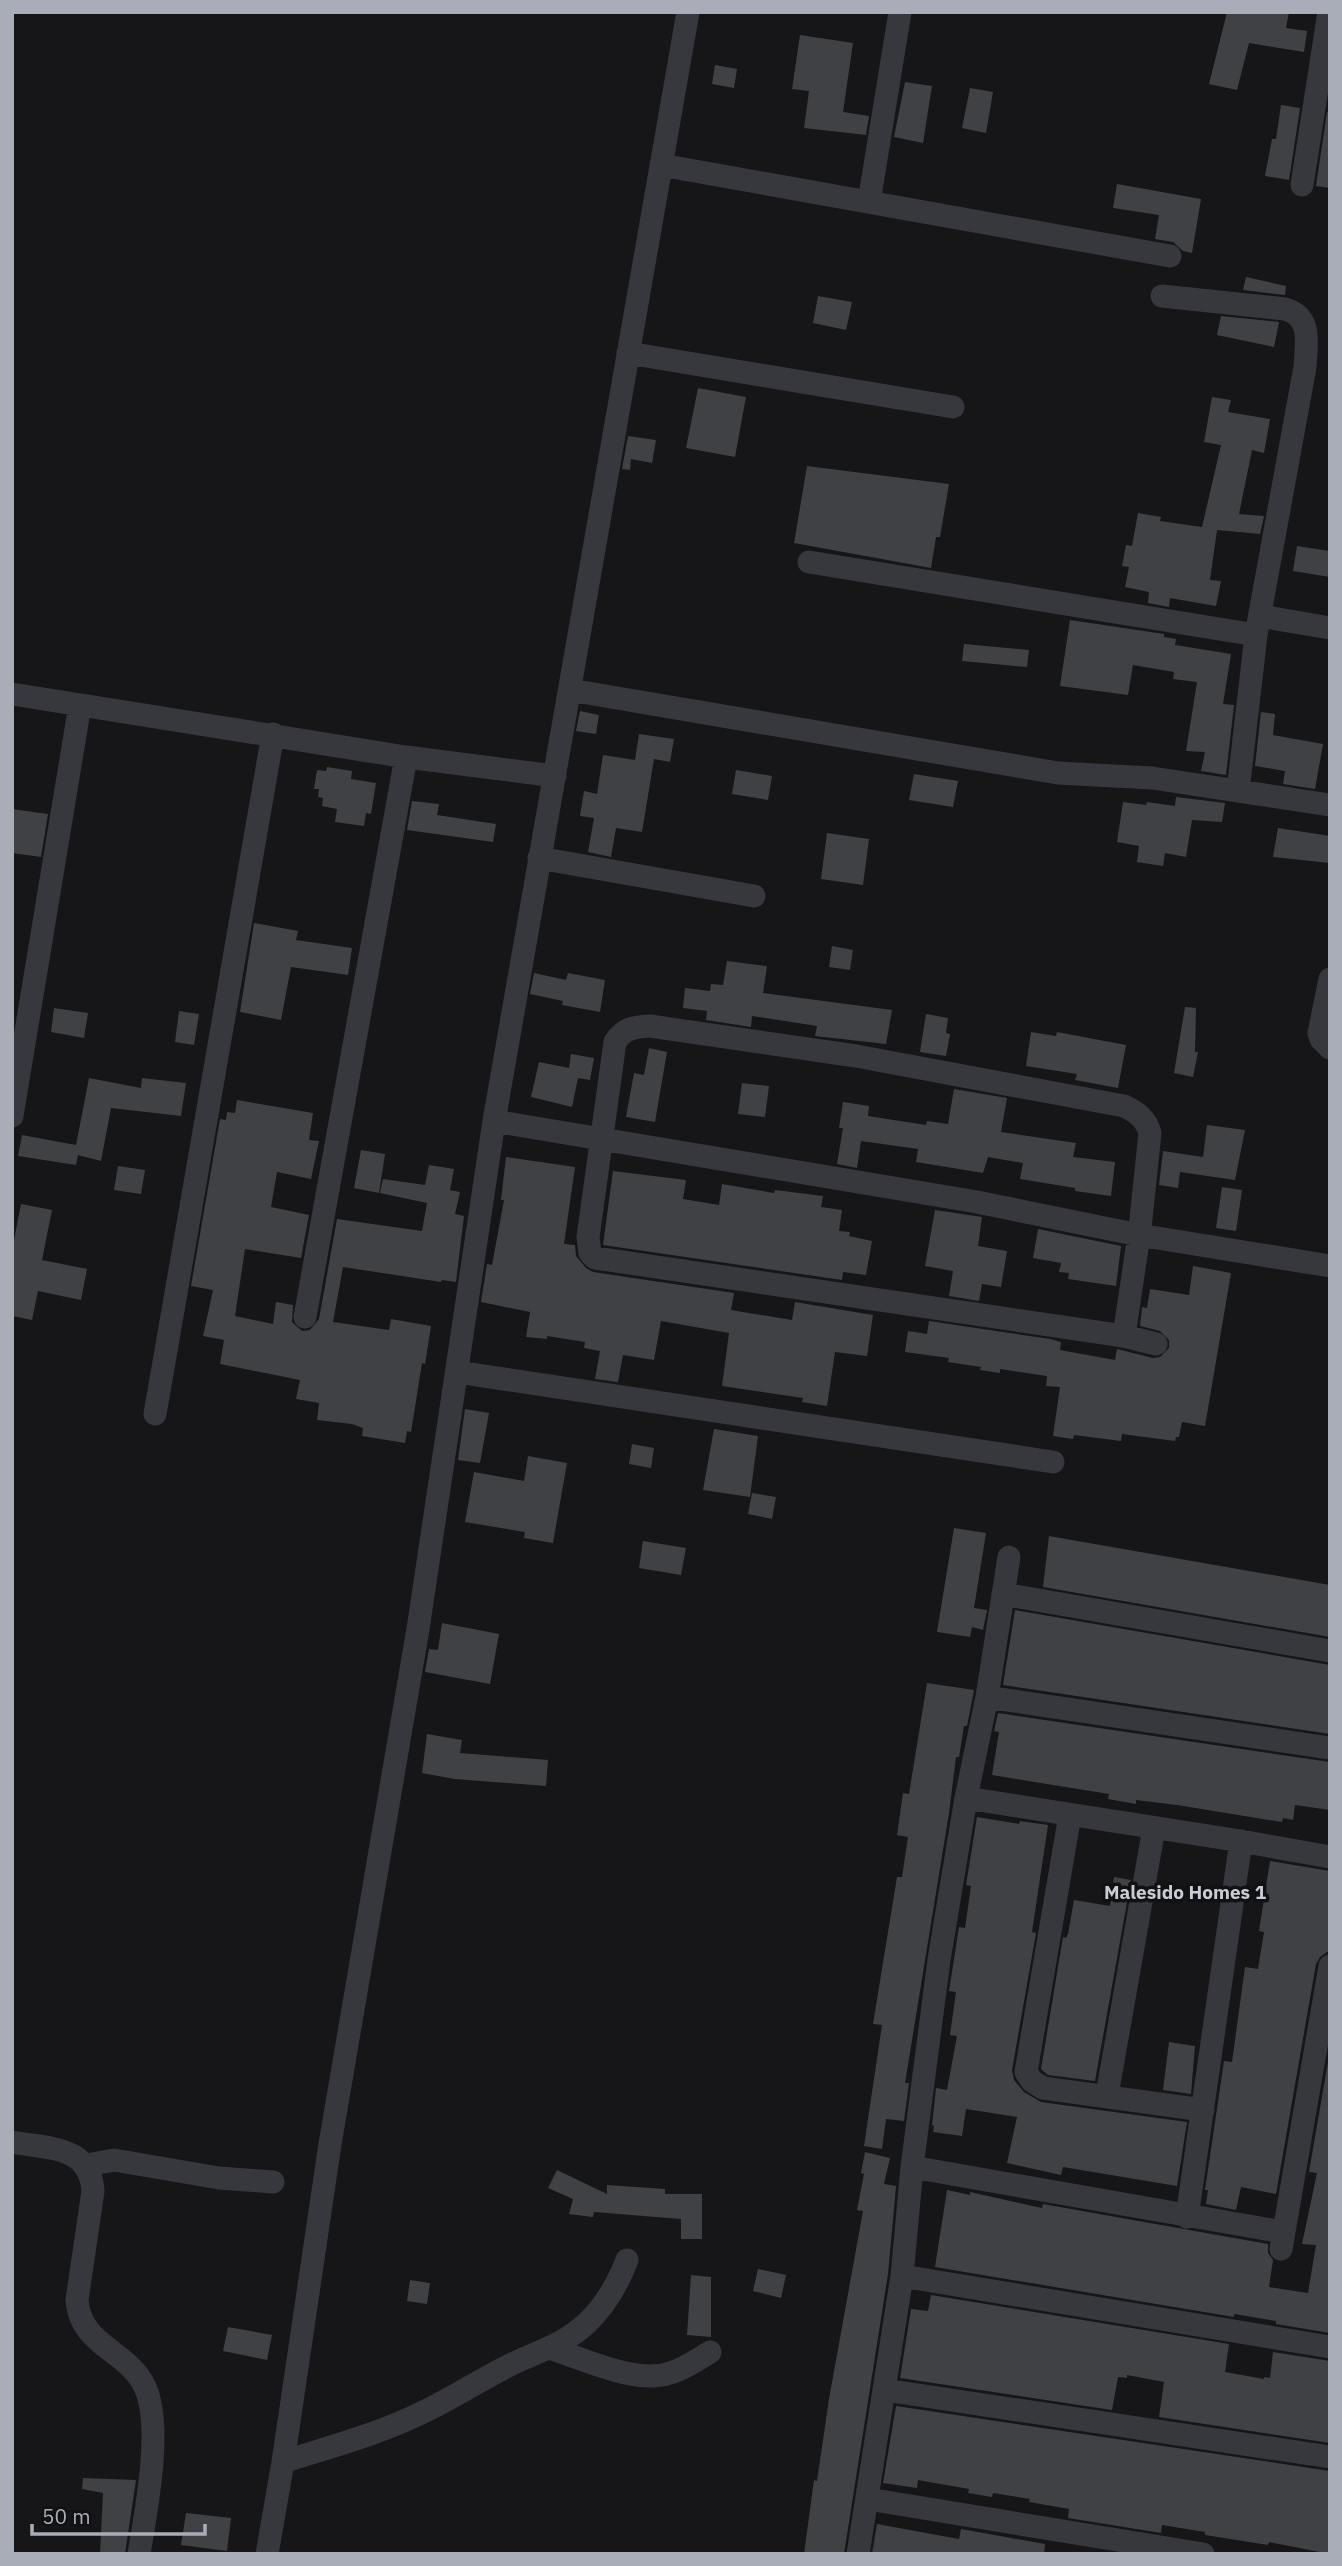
<svg xmlns="http://www.w3.org/2000/svg" width="1342" height="2566" font-family="'IBM Plex Sans',sans-serif">
  <rect width="100%" height="100%" fill="#161618"/>
  <path fill="#404145" d="M1227 12H1289L1286 28 1307 31 1304 52 1249 43 1237 90 1209 84Z
    M800 35 853 43 843 112 869 116 866 135 804 128 809 91 792 89Z
    M715 65 737 69 734 88 712 84Z
    M905 82 932 86 923 143 894 137Z
    M970 88 993 92 986 133 962 128Z
    M1281 105 1300 108 1289 180 1265 176 1272 139H1276Z
    M1327 112 1330 113V188L1316 186Z
    M1117 184 1201 199 1192 253 1183 251 1173 242 1155 239 1159 215 1113 208Z
    M1246 277 1286 286 1285 295 1243 290Z
    M818 296 852 302 846 330 813 323Z
    M1221 316 1279 322 1274 347 1217 335Z
    M698 388 746 397 735 457 686 448Z
    M1212 397 1231 400 1228 412 1270 419 1264 453 1252 450 1239 514 1264 516 1260 534 1217 530 1210 580 1221 581 1216 606 1170 598 1169 607 1148 603 1149 592 1125 587 1129 567 1122 566 1126 545 1132 546 1138 513 1161 517 1160 521 1202 527 1221 445 1204 442Z
    M628 436 656 440 652 463 631 459 630 470 622 469Z
    M807 466 949 484 940 537H936L931 568 794 543Z
    M1297 546 1330 551V577L1293 571Z
    M1070 620 1164 634V637L1176 639 1175 645 1231 654 1223 704 1234 705 1226 775 1201 771 1205 752 1186 751 1197 682 1173 679 1174 672 1133 665 1128 695 1060 686Z
    M964 644 1029 650 1027 667 962 661Z
    M580 711 599 715 596 734 576 731Z
    M1261 712 1275 714 1273 735 1323 744 1315 789 1283 784 1285 771 1255 766Z
    M639 734 674 739 670 762 654 759 642 832 616 828 611 857 588 852 594 818 580 816 584 791 597 794 603 755 635 760Z
    M327 767 352 771 351 779 376 783 371 814 366 813 364 826 335 822 337 809 322 806 323 798 318 797 319 789H314L317 770 326 771Z
    M736 770 772 776 768 800 732 794Z
    M914 774 958 781 953 807 909 800Z
    M1176 797 1225 803 1222 822 1192 820 1186 857 1165 853 1163 866 1137 862 1139 846 1117 842 1123 802 1146 805 1147 802 1175 806Z
    M412 801 439 804 437 815 496 824 493 842 407 830Z
    M12 809 48 814 41 857 12 853Z
    M1278 828 1330 836V863L1273 857Z
    M827 833 869 839 863 885 821 879Z
    M254 923 298 931 296 940 352 948 348 975 291 967 281 1020 240 1012Z
    M832 946 853 950 850 970 829 967Z
    M727 961 767 966 763 993 892 1010 886 1044 815 1036 817 1026 752 1016 751 1027 706 1020 707 1011 683 1008 685 988 710 991 711 984 723 985Z
    M534 973 566 980 568 973 605 980 600 1012 562 1005 563 1001 530 994Z
    M1185 1007 1196 1008 1195 1052H1198L1193 1077 1174 1073Z
    M54 1008 88 1013 84 1038 51 1032Z
    M179 1011 199 1014 194 1045 175 1042Z
    M926 1014 948 1018 946 1033 950 1034 946 1056 920 1052Z
    M1031 1032 1056 1036 1057 1032 1126 1045 1118 1088 1075 1080 1077 1074 1026 1066Z
    M649 1048 667 1052 655 1122 626 1117 634 1073 644 1075Z
    M571 1054 594 1058 590 1080 578 1078 572 1107 531 1097 539 1062 569 1068Z
    M89 1078 141 1088 142 1078 186 1083 181 1116 111 1108 101 1161 78 1155 76 1165 18 1156 22 1135 76 1145Z
    M742 1083 769 1086 765 1117 738 1114Z
    M954 1089 1007 1098 1001 1132 1076 1143 1073 1157 1115 1162 1111 1196 1075 1191V1188L1020 1179 1023 1163 988 1157 983 1173 916 1162 918 1149 861 1141 857 1168 837 1164 843 1128H839L843 1102 869 1106 868 1116 926 1125 927 1121 948 1124Z
    M237 1100 313 1113 309 1140 319 1141 311 1179 277 1172 271 1207 309 1215 301 1258 245 1249 235 1316 273 1324 276 1302 293 1305 292 1322 302 1331 310 1330 319 1319 337 1219 422 1231 427 1203 380 1193 383 1179 425 1185 429 1165 454 1169 450 1190 460 1192 455 1214 464 1216 456 1282 442 1280 441 1282 343 1267 333 1322 389 1330 391 1319 431 1326 425 1364 422 1363 411 1432 407 1431 405 1443 362 1436 363 1428 352 1424 317 1420 319 1403 296 1399 300 1380 220 1364 224 1340 203 1336 213 1290 191 1286 220 1119 226 1120 227 1112 235 1113Z
    M1207 1125 1245 1130 1235 1180 1180 1172 1178 1188 1159 1185 1163 1151 1203 1157Z
    M361 1150 385 1154 379 1193 354 1188Z
    M506 1157 575 1167 564 1244 575 1245 576 1256 586 1268 593 1272 734 1293 731 1310 792 1320 795 1302 873 1315 867 1356 835 1352 827 1406 802 1402 803 1398 722 1386 729 1333 661 1321 654 1360 623 1355 618 1382 595 1379 600 1351 584 1348 585 1342 547 1336V1339L526 1337 530 1312 481 1302 487 1264 492 1265 504 1200H501Z
    M118 1166 145 1170 141 1194 114 1190Z
    M613 1171 686 1180 683 1199 719 1205 722 1184 774 1193 775 1190 823 1196 821 1207 842 1210 839 1231 850 1232 849 1236 872 1241 866 1275 843 1272 842 1280 603 1245Z
    M1222 1187 1242 1190 1236 1231 1216 1228Z
    M21 1204 52 1210 42 1260 87 1269 81 1300 38 1291 32 1320 12 1316V1250Z
    M935 1210 982 1217 978 1246 1007 1251 1001 1287 982 1284 979 1301 949 1296 953 1271 925 1266Z
    M1038 1229 1121 1246 1116 1286 1068 1279 1069 1273 1059 1272 1061 1263 1033 1258Z
    M1193 1266 1231 1273 1205 1426 1182 1422 1179 1437H1176L1175 1441 1122 1434 1121 1441 1074 1435 1073 1439 1053 1436 1060 1387 1046 1386 1047 1376 1000 1369V1373L980 1370 981 1367 948 1362 949 1358 905 1352 908 1331 927 1334 929 1321 1050 1339 1061 1342 1060 1350 1115 1360 1117 1349 1153 1358 1160 1357 1169 1348V1340L1160 1331 1140 1326 1142 1307 1147 1308 1150 1289 1189 1295Z
    M465 1409 489 1413 480 1463 458 1460Z
    M714 1429 758 1436 750 1497 703 1490Z
    M632 1444 654 1448 651 1468 629 1464Z
    M528 1456 567 1463 553 1543 524 1538 525 1532 465 1522 474 1472 524 1481Z
    M752 1493 776 1497 772 1519 748 1514Z
    M954 1528 986 1533 974 1608 987 1610 983 1630 972 1627 970 1637 937 1632Z
    M1049 1536 1330 1585V1637L1043 1587Z
    M643 1541 686 1548 681 1575 639 1568Z
    M1015 1610 1330 1665V1734L1003 1685Z
    M442 1623 499 1634 490 1684 425 1672 429 1649 438 1650Z
    M927 1683 974 1690 967 1726H964L959 1757H956L949 1813 905 2083H909L904 2121 886 2119 882 2149 864 2146 882 2025 873 2024 897 1877H902L908 1837 897 1835 903 1793 909 1794Z
    M998 1713 1330 1762V1810L1295 1805 1293 1820 1283 1818 1282 1822 1177 1805 1136 1800V1804L1108 1799 1109 1794 992 1775 999 1732 994 1731Z
    M427 1734 462 1740 460 1753 548 1760 546 1786 455 1779 422 1773Z
    M977 1817 1019 1824 1020 1821 1048 1825 1032 1932 1036 1933 1012 2070 1014 2080 1024 2092 1041 2102 1187 2122 1177 2186 1063 2167 1061 2175 1007 2163 1017 2117 966 2109 962 2136 933 2132 934 2126 932 2125 936 2088 947 2090 957 2036 950 2035 956 1992 949 1991 959 1927 965 1928 971 1886 966 1885Z
    M1270 1861 1330 1871V1950L1320 1957 1316 1964 1276 2194 1241 2187 1236 2210 1206 2204 1208 2190H1205L1224 2061 1232 2062 1245 1967 1258 1969 1264 1932 1259 1931Z
    M1114 1877 1131 1880 1095 2081 1048 2075 1041 2069 1063 1937 1066 1938 1068 1934 1074 1900 1110 1906Z
    M1169 2042 1195 2046 1191 2094 1163 2090Z
    M1330 2050V2333L1276 2324V2321L1234 2314V2317L935 2267 947 2190 970 2195V2192L1042 2208 1043 2204 1268 2244V2253L1273 2260 1269 2287 1308 2293 1316 2245 1302 2244 1317 2173 1309 2172Z
    M865 2152 890 2158 884 2184 896 2186 888 2274 844 2554H804L814 2480 817 2481 829 2399 863 2211 857 2210 864 2174 861 2173Z
    M557 2170 607 2194V2185L665 2189V2194H702V2239H681V2219L594 2212 593 2217 569 2214 573 2199 548 2188Z
    M758 2269 786 2275 781 2298 753 2291Z
    M691 2275 711 2277V2337L687 2335Z
    M410 2280 430 2283 427 2304 407 2301Z
    M931 2295 1229 2344 1225 2372 1264 2379V2377L1270 2378 1273 2352 1330 2361V2443L1159 2417 1164 2382 1127 2375V2378L1118 2377 1112 2410 900 2378 911 2309 928 2311Z
    M228 2327 272 2335 267 2360 223 2351Z
    M896 2406 1330 2471V2554L1269 2542 1268 2545 1205 2535V2532L1162 2525 1161 2533 1068 2518 1069 2509 1029 2502 1030 2499 993 2493 992 2497 968 2493 969 2489 918 2480 917 2488 883 2483Z
    M83 2478 136 2480 125 2554H100L103 2493 82 2489Z
    M186 2513 231 2518 227 2551 181 2545Z
    M877 2524 959 2539 961 2529 1045 2544 1044 2554H872Z"/>
  <g fill="none" stroke-linecap="round" stroke-linejoin="round">
    <path stroke="#37383d" stroke-width="23" d="M661 165 1170 256
      M1302 185 1329 12
      M869 202 900 12
      M1162 296 1285 309C1313 317 1306 344 1305 367L1256 635 1238 791
      M628 353 953 407
      M809 562 1256 635
      M1260 616 1330 628
      M570 690 1058 773 1152 778 1330 805
      M12 694 406 757 555 776
      M539 858 754 896
      M1330 979 1319 1033 1321 1039 1330 1048
      M12 1116 80 705
      M494 1121 977 1202 1139 1235 1330 1266
      M305 1317 406 757
      M1124 1336 1140 1228 1150 1133C1146 1119 1137 1112 1124 1106L856 1056 650 1026C634 1027 624 1028 615 1042L588 1237 590 1253 595 1258 1124 1336 1156 1344
      M457 1372 1053 1462
      M155 1414 273 734
      M1003 1594 1330 1651
      M987 1697 1330 1748
      M966 1798 1241 1841 1330 1857
      M1070 1815 1026 2072 1032 2081 1043 2088 1203 2110
      M1107 2095 1154 1828
      M12 2142C48 2149 90 2145 93 2191L77 2300C80 2346 128 2350 145 2387 163 2427 146 2511 139 2554
      M87 2165 114 2160 219 2178 273 2182
      M912 2167 1283 2232
      M1187 2217 1241 1841
      M1281 2249 1330 1966
      M902 2276 1330 2347
      M552 2349C584 2359 637 2385 670 2373 684 2369 697 2360 710 2352
      M885 2390 1330 2457
      M283 2462C329 2447 376 2435 419 2414 450 2400 478 2381 508 2366 538 2351 562 2346 587 2323 605 2306 618 2283 627 2260
      M868 2499 1203 2554
      M267 2554 283 2462 330 2144 418 1629 494 1121 688 12
      M858 2554 902 2276 912 2167 939 1960 966 1798 987 1697 1009 1557"/>
  </g>
  <g text-anchor="middle" dominant-baseline="central" stroke-width="7" stroke-linejoin="round" paint-order="stroke">
    <g font-size="19" font-weight="bold" fill="#c9ccd4" stroke="#111113">
      <text x="1185" y="1892">Malesido Homes 1</text>
    </g>
  </g>
  <rect width="1342" height="2566" fill="none" stroke="#a8adb8" stroke-width="28"/>
  <path d="M32 2524v10h173v-10" fill="none" stroke="#a8adb8" stroke-width="3.5"/>
  <text x="42" y="2524" font-size="21" fill="#a8adb8" stroke="#111113" stroke-width="5" paint-order="stroke">50 m</text>
</svg>
